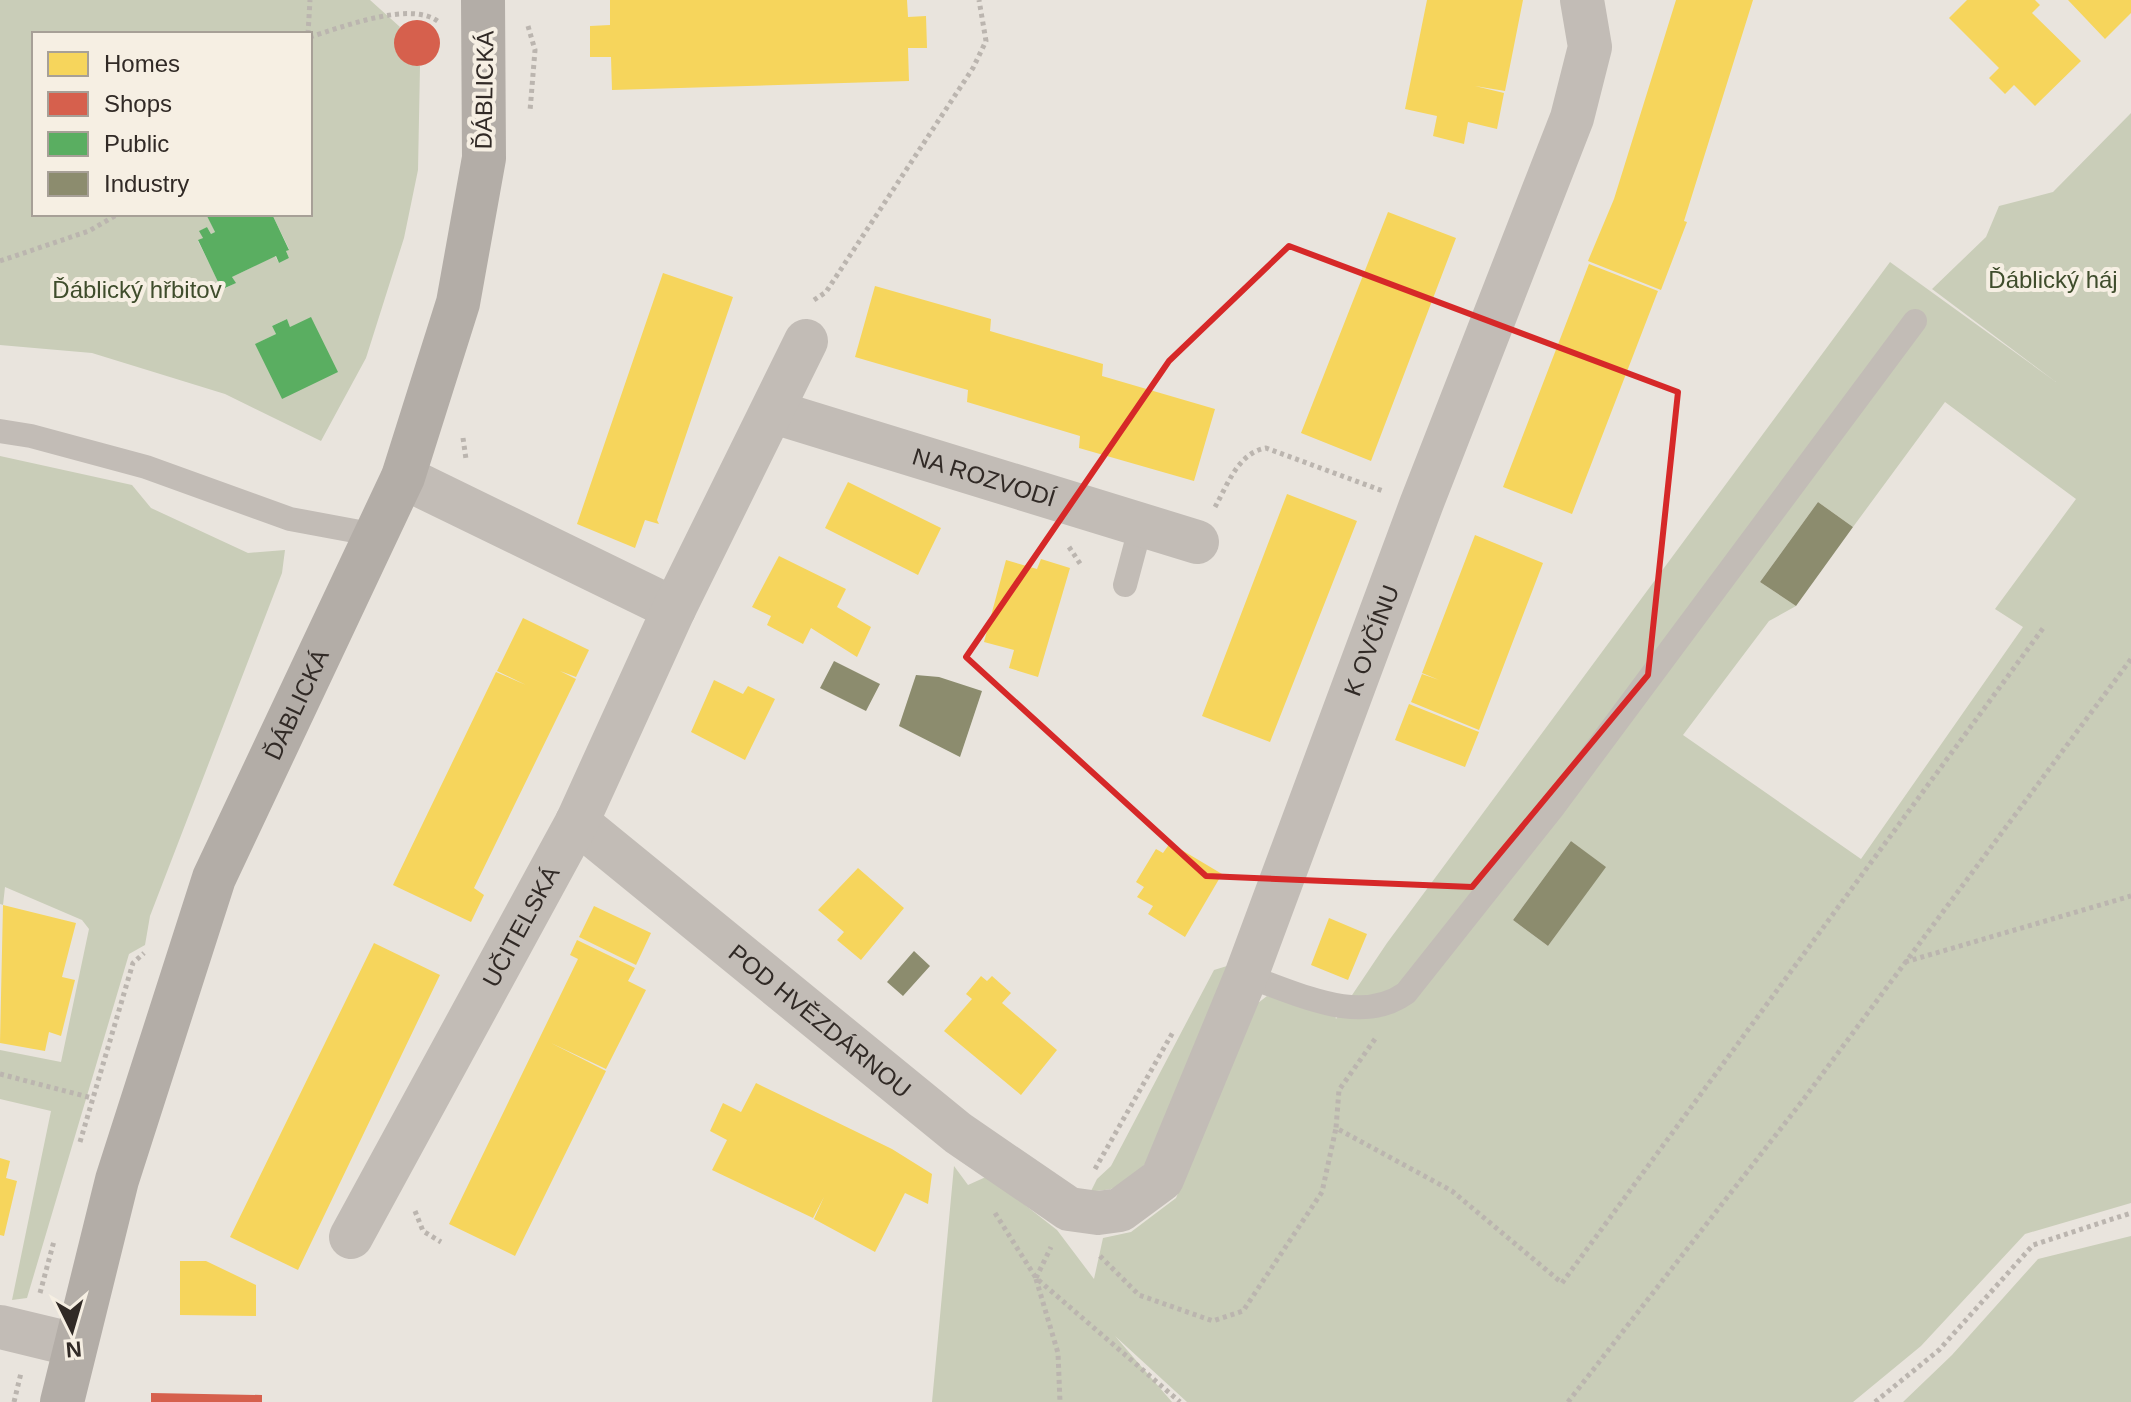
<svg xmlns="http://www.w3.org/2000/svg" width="2131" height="1402" font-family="Arial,sans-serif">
  <rect width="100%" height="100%" fill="#e9e4dd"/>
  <path fill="#c9cdb8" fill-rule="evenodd" d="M0 0H370L400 27C388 47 397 65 420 66L418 170 404 238 366 358 321 441 225 394 92 353 0 345ZM34 34H310V214H272L289 249 286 251 289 258 279 263 275 256 232 277 235 283 226 288 222 282 219 283 198 241 203 238 200 231 207 227 211 234 215 232 207 214H34ZM287 319 290 327 282 399 256 344 276 334 272 326Z
    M2131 113V1203L2025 1234 1921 1346 1853 1402H1187L1115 1336 1172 1402H932L954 1166 968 1185 988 1176 1057 1230 1094 1279 1103 1238 1131 1232 1176 1198 1258 1003 1267 996 1335 1015 1336 1019 1387 943 1890 262 2056 382 1932 289 1986 237 1999 206 2053 192ZM1945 402 2076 499 1995 609 2023 627 1861 859 1683 735 1769 621 1796 606 1760 582 1818 502 1853 527ZM1571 841 1605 867 1548 946 1513 920Z
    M0 456 132 485 151 508 248 553 285 550 282 573 150 916 145 945 129 954 27 1298 12 1300 51 1111 0 1099V1050L61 1062 89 929 82 920 5 887 3 905 0 904Z
    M1227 966C1210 1012 1164 1161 1127 1183 1116 1189 1103 1191 1091 1191L1097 1179 1111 1166 1214 970Z
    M2131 1236V1402H1903L1952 1355 2038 1259Z"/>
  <path fill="#f6d55c" d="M610 0H907L908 17 926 16 927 48H908L909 81 612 90 611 57H590V26L610 25Z
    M1427 0H1523L1505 91 1475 86 1504 93 1497 129 1468 122 1464 144 1433 136 1437 116 1405 109Z
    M1676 0H1753L1684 221 1687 222 1661 290 1588 261 1614 199Z
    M1967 0H2035L2040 5 2032 13 2081 61 2035 106 2014 85 2005 94 1989 78 1999 68 1949 18Z
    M2068 0H2131V13L2105 39Z
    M1388 212 1456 238 1371 461 1301 433Z
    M1589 264 1658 291 1572 514 1503 487Z
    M663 273 733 297 657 520 659 524 645 520 635 548 577 524Z
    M875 286 991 319 990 331 1103 364 1102 376 1215 409 1194 481 1079 448 1080 436 967 402 968 390 855 357Z
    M848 482 941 528 918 575 825 528Z
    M1287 494 1357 521 1270 742 1202 716Z
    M1475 535 1543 563 1479 730 1411 702 1422 674 1439 680 1422 673Z
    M779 556 846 589 837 607 871 627 857 657 811 628 803 644 767 625 771 616 752 607Z
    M1041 559 1070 568 1038 677 1009 668 1014 650 984 642 1006 560 1037 569Z
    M523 618 589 650 576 677 560 671 576 679 474 888 484 895 471 922 393 885 496 672 526 685 497 671Z
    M714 680 743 694 748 686 775 699 745 760 691 732Z
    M1409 704 1479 732 1465 767 1395 740Z
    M1170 843 1222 874 1185 937 1148 914 1153 906 1137 897 1144 887 1136 882 1156 849 1163 853Z
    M858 868 904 908 861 960 837 940 844 932 818 910Z
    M3 905 76 923 62 977 75 980 61 1036 49 1032 45 1051 0 1043Z
    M594 906 651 933 636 965 579 937Z
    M1329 918 1367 934 1348 980 1311 965Z
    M577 940 635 968 628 981 646 990 606 1069 551 1043 606 1071 515 1256 449 1224 578 959 570 955Z
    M374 943 440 975 298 1270 230 1237Z
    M981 976 987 981 992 976 1011 993 1002 1003 1057 1050 1021 1095 944 1031 972 999 966 994Z
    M756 1083 892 1149 932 1174 928 1204 905 1193 875 1252 814 1219 824 1197 813 1218 712 1170 727 1140 710 1131 723 1103 741 1112Z
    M0 1158 10 1161 6 1178 17 1181 4 1236 0 1235Z
    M180 1261H206L256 1285V1316L180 1315Z"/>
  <path fill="#d6604d" d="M394 43a23 23 0 1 1 46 0a23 23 0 1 1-46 0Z
    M151 1393 262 1395V1402H151Z"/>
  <path fill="#5aae61" d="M206 214H272L289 250 286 251 289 258 279 263 276 256 232 277 236 283 225 288 222 282 219 284 198 240 203 238 199 231 207 227 211 234 215 232Z
    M311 317 338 372 282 399 255 344 276 334 272 326 287 319 290 327Z"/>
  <path fill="#8c8c6e" d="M1818 502 1853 527 1796 606 1760 582Z
    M834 661 880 684 866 711 820 688Z
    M916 675 939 677 982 691 960 757 899 726Z
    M1571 841 1606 867 1548 946 1513 920Z
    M914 951 930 966 903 996 887 982Z"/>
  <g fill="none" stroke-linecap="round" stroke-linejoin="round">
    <path stroke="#bbb5af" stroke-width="5" stroke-dasharray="4 4" stroke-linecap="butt" d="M528 26 535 50 530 111
      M308 34 310 0
      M310 37C343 27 411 0 439 22
      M0 261 89 231 118 214
      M814 300 826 292 973 68 986 41 979 0
      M463 438 466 459
      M1215 507C1228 484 1238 453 1266 448L1383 491
      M1069 547 1081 565
      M1905 962 2131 896
      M1375 1039 1339 1090 1336 1128 1452 1191 1562 1283 2044 627
      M0 1074 92 1098
      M80 1142 133 963 144 953
      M1095 1169 1173 1032
      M415 1211 423 1231 441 1242
      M995 1213 1036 1278 1180 1402
      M1100 1256 1139 1295 1213 1321 1243 1311 1322 1192 1336 1128
      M1036 1278 1051 1247
      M1036 1279 1058 1353 1060 1402
      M40 1293 54 1241
      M14 1402 21 1373
      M1568 1402 1803 1100 2131 659
      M1875 1402 1939 1350 2033 1245 2131 1213"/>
    <path stroke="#c2bcb6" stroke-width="24" d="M0 431 31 436 146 467 290 519 376 535
      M1125 585 1141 525
      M1246 976C1296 992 1359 1027 1406 993L1552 809 1915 321"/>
    <g stroke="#c2bcb6" stroke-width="44">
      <path id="s1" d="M774 412 1197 542"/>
      <path d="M403 477 674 609"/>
      <path id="s2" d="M577 822 958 1133 1069 1209 1098 1213 1120 1210 1162 1179 1246 976 1421 505 1572 118 1590 47 1582 0"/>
      <path id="s3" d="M351 1237 577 822 674 609 806 341"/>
      <path d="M0 1327 75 1345"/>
    </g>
    <path stroke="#b3ada7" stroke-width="44" id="s4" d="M62 1402 117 1180 214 878 403 477 458 303 484 158 483 0"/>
  </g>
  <path fill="none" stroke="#d62828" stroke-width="6" stroke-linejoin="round" d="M1289 246 1678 392 1648 675 1472 887 1206 876 966 657 1169 361Z"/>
  <g text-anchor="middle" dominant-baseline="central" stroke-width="8" stroke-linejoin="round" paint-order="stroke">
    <g font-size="24" fill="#312a26" stroke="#f6efe3">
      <text transform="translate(484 90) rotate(-89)">ĎÁBLICKÁ</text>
      <text stroke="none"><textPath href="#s1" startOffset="220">NA ROZVODÍ</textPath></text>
      <text stroke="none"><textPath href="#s2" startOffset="1308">K OVČÍNU</textPath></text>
      <text stroke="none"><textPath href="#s4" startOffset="738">ĎÁBLICKÁ</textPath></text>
      <text stroke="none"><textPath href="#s3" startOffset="354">UČITELSKÁ</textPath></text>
      <text stroke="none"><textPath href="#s2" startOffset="314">POD HVĚZDÁRNOU</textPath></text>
    </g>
    <g font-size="24" fill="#3f4d2c" stroke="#f6efe3">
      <text x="2053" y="279">Ďáblický háj</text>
      <text x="137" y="289">Ďáblický hřbitov</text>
    </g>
  </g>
  <rect x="32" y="32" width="280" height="184" fill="#f6efe3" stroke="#a7a097" stroke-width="2"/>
  <rect x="48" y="52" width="40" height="24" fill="#f6d55c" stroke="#a7a097" stroke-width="2"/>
  <text x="104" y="72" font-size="24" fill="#312a26">Homes</text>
  <rect x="48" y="92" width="40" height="24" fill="#d6604d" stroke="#a7a097" stroke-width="2"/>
  <text x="104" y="112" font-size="24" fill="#312a26">Shops</text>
  <rect x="48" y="132" width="40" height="24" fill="#5aae61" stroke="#a7a097" stroke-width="2"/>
  <text x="104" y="152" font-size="24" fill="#312a26">Public</text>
  <rect x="48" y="172" width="40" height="24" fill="#8c8c6e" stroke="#a7a097" stroke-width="2"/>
  <text x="104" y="192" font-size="24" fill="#312a26">Industry</text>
  <g transform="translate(72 1330) rotate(175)" stroke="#f6efe3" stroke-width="6" paint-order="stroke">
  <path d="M0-6L14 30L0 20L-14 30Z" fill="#312a26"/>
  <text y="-12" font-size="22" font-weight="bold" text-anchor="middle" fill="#312a26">N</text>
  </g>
</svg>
